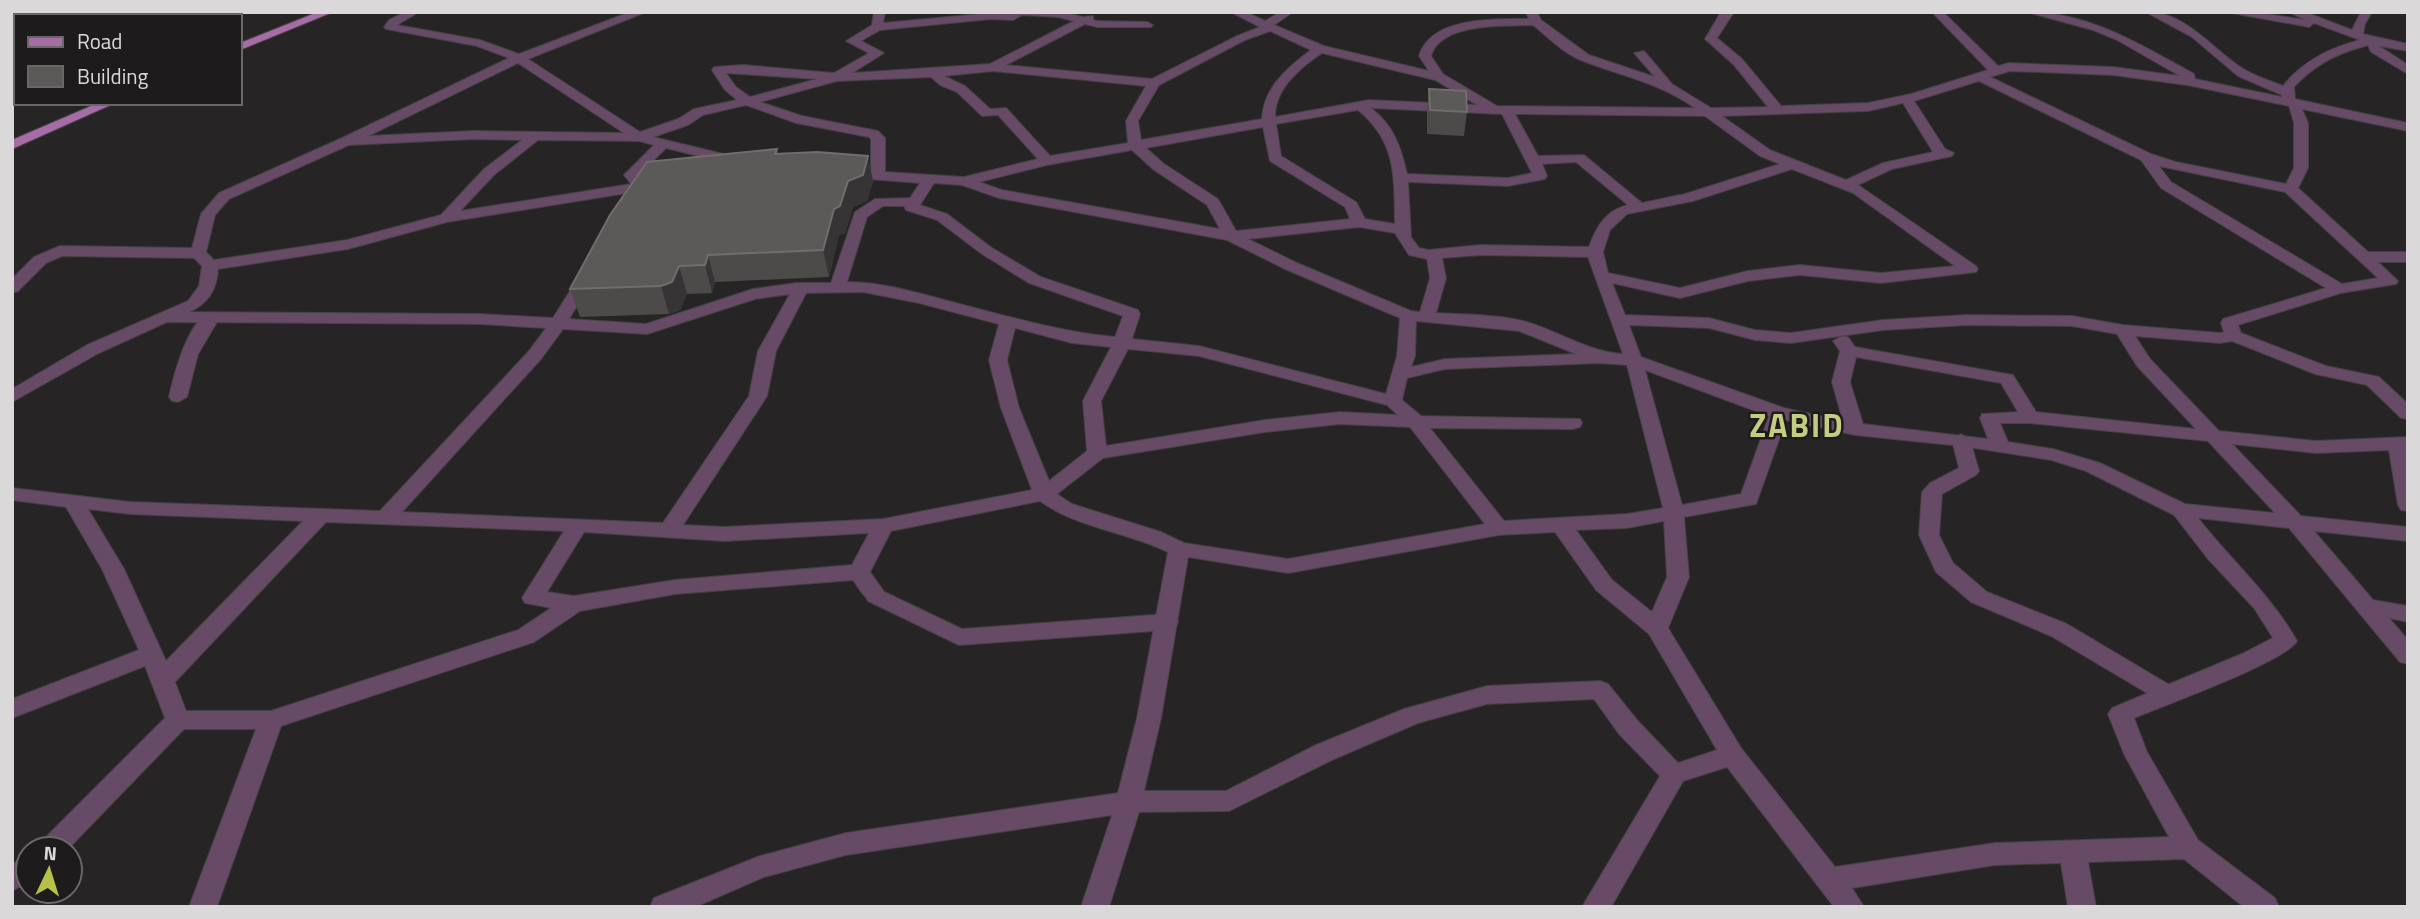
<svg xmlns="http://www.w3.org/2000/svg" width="2420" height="919" font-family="'Titillium Web',sans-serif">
  <rect width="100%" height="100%" fill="#272425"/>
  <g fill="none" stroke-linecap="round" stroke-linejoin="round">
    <g stroke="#444142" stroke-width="2">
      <path id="pedestrian" d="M212 312 220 317 198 354 187 397 178 402 172 401 169 397C174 375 188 318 212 312Z
        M1961 434 1970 440 1979 471 1976 475 1942 494 1939 535 1953 563 1987 592 2067 624 2173 687 2177 693 2173 699 2165 702 2157 699 2051 636 1971 602 1936 572 1919 535 1922 492 1930 483 1959 468 1952 440Z
        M876 588 962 629 1167 614 1175 616 1178 622 1175 628 1167 630 959 645 868 601 865 596 868 591Z"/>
    </g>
    <g stroke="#444142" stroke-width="2">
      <path id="minor" d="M405 12H419L397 25 480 40 519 54 630 12H646L528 59 640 132 678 119 694 109 737 100 725 90 712 70 714 67 743 65 834 73 869 53 846 41 872 25 874 12H885L883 23 991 13 1064 12 1083 17 1093 16V20L1097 21 1147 22 1153 25 1151 27H1097L1085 24 1006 65 1152 79 1237 36 1260 27 1231 12H1246L1265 21 1280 12H1293L1274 25 1324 46 1429 71 1419 56C1431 16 1495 19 1529 19L1526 12H1537L1541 20 1589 55 1655 77 1634 53 1644 51 1672 84 1711 108 1768 107 1734 65 1705 39 1721 12H1734L1717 38 1742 59 1781 106 1868 103 1911 94 1988 70 1932 12H1943L1998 66 2009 63 2113 67 2180 76 2117 40 2093 30 2027 12C2089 12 2141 45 2194 74L2195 79 2282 97V95L2238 76 2192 37 2146 12C2189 12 2213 52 2247 71 2258 77 2271 81 2283 86 2303 61 2329 48 2360 40L2314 23 2309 27 2226 12H2254L2306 20 2289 12H2305L2352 30 2361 12H2372L2365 24 2363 34 2408 44V51L2379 46 2408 65V74L2371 52 2368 45 2362 47C2335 54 2313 66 2294 87L2295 99 2408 123V131L2302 109 2308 123V168L2298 188 2368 252H2408V262H2378L2398 281 2396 284 2341 293 2238 325 2241 333 2326 366 2379 377 2408 404V419L2401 418 2367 385 2315 374 2232 341 2220 343 2135 336 2150 359 2219 431 2316 441 2408 437V511L2401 510 2398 505 2389 450 2316 453 2232 444 2301 516 2408 527V541L2314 531 2373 600 2408 606V622L2389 618 2408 640V664L2400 662 2289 528 2198 518C2231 560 2271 595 2297 641 2285 662 2162 706 2134 718L2147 752 2198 840 2275 898 2279 907H2244L2184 859 2088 862 2096 907H2068L2061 863 1995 865 1852 888 1864 907H1834L1727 767 1683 781 1611 907H1582L1660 776 1619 734 1594 699 1487 704 1418 723 1334 759 1229 811 1139 812 1109 907H1081L1112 815 846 855 764 877 695 907H650L654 898 760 856 846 833 1118 793 1137 718 1168 552C1127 532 1077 528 1040 501L891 531 870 572 887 596 884 601C867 606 862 592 853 580L675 594 580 611 534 642 281 726 217 907H189L256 729H184L68 849H38L42 841 165 718 145 666 12 718V699L139 650 102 569 66 507 12 500V488L130 502 380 511 529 351 546 328 480 324 167 322 99 353 12 402V389L87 345 188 301 199 286 202 266 194 258 62 256 46 263 18 291 12 293V279L34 257 60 246 192 248 201 214 219 193 342 138 509 58 477 46 386 29 384 27 389 20ZM1022 15 1058 17 1074 21 990 64 852 73 884 53 861 41 880 30 991 19 1013 20ZM1533 25C1549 38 1564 54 1583 61 1622 76 1660 83 1695 108L1497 106 1443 74 1431 56C1441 22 1505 26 1533 25ZM1270 31 1311 50C1288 67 1263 88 1262 119L1141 140 1138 121 1159 85 1245 40ZM1322 53 1435 80 1477 105 1369 100 1275 117C1275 88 1300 68 1322 53ZM518 63 624 133 473 131 368 136ZM993 71 1146 86 1126 121 1128 143 1050 156 1006 108 990 109 965 86 944 76ZM2010 71 2113 75 2187 85 2289 106 2294 123V168L2286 184 2176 162 2151 154 1990 77ZM726 73 817 79 750 97 736 87ZM931 77 940 85 957 92 982 116 998 115 1038 159 964 177 885 172V138L878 131 802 116 760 102 837 81ZM1979 81 2141 160 2161 188 2326 288 2223 319 2221 323 2224 332 2220 333 2123 325 2072 316 1966 315 1883 320 1791 333 1755 330 1709 318 1625 315 1612 283 1680 298 1748 281 1800 275 1881 283 1976 272 1978 269 1976 266 1858 185 1892 169 1952 156 1954 153 1945 149 1914 101ZM1903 103 1933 152 1883 163 1846 180 1770 150 1722 116 1868 111ZM746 105 796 123 869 137 871 139V171L848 170 841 174 843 177 920 183 910 198 875 199 855 212 831 283H796L753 289 646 324 569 319 594 278 586 273 580 275 553 318 480 314 189 312C208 304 217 289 218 269L348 249 447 222 646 190 648 187 639 175 666 148 735 165 740 164V158L653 137 688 125 703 115ZM1371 108 1502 114 1532 173 1508 178 1407 174C1401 147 1394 126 1371 108ZM1358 110C1397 142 1394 177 1395 224L1365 219 1356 202 1281 156 1276 124ZM1515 114 1705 116 1760 156 1780 164 1685 194 1642 203 1584 155 1538 156ZM1263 127 1270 161 1345 207 1350 219 1236 231 1218 199 1164 164 1146 148ZM473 139 522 140 484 169 441 215 347 240 214 260 206 252 215 215 229 199 349 145ZM538 140 639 141 654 145 624 175 631 184 460 211 494 175ZM1132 150 1154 170 1207 205 1220 229 1002 190 979 182 1047 165ZM1576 162 1628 205C1606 210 1596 227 1589 247L1480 245 1429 250 1419 248 1411 237 1408 182 1508 186 1545 179 1547 176 1542 164ZM2159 166 2285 192 2378 278 2342 284 2171 182ZM1792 169 1853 193 1955 266 1881 273 1800 265 1748 271 1680 288 1608 273 1603 252 1610 230 1627 214 1693 201ZM934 183 962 185 999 198 1227 240 1285 269 1400 318 1397 356 1386 394 1199 346 1132 339 1140 314 1138 310 1041 277 992 248 947 214 920 205ZM883 206H904L906 210 937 220 982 254 1029 283 1123 316 1115 337C1060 332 1007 316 952 302 918 293 882 282 847 282L867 217ZM1359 227 1395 233 1409 255 1427 259 1430 278 1420 312 1411 311 1297 263 1248 239ZM1480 255 1588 257 1623 354C1590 352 1561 333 1530 323 1500 314 1467 315 1436 313L1446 278 1442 258ZM863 292 919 303 999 324 989 360 1001 408 1032 490 883 519 724 527 683 525 767 396 776 351 806 293ZM790 294 758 351 749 396 663 523 402 512 541 359 563 329 647 334 755 299ZM1416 321 1519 331 1576 354 1445 359 1411 367 1415 356ZM1629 325 1709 328 1755 340 1791 343 1883 330 1966 325 2072 326 2117 334 2137 366 2196 429 2036 412 2013 375 1855 347 1848 337 1842 336 1833 341 1840 351 1832 382 1843 421 1784 408 1641 357ZM1015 328 1072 343 1111 347 1083 401 1087 451 1049 481 1019 408 1007 360ZM1128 349 1199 356 1387 405 1398 415 1340 412 1265 420 1106 446 1101 401ZM1856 357 2001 383 2018 412 1982 414 1980 418 1988 439 1863 424 1850 382ZM1599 363 1627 365 1663 508 1627 514 1504 521 1430 428 1573 429 1580 427 1582 423 1580 419 1421 416 1402 400 1407 378 1445 369ZM1645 370 1769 416 1741 494 1682 505ZM1786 420 1855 435 1961 446 2051 460 2086 471 2174 515 2208 559 2254 608 2273 638 2244 653 2112 708 2108 714 2124 754 2169 837 1995 843 1835 867 1741 748 1668 628 1689 577 1684 517 1756 504ZM2000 423H2030L2208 441 2275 513 2185 504 2100 463 2053 449 2008 442ZM1340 424 1410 427 1485 524 1288 559 1184 543 1161 532 1072 504 1057 494 1103 458 1265 432ZM88 509 130 514 303 521 166 661 124 569ZM1664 521 1667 577 1652 612 1612 580 1576 530 1627 528ZM326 522 564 531 522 598 525 603 551 608 518 630 271 711H186L175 682ZM584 532 724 541 869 533 852 565 675 580 574 596 547 592ZM1555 532 1596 590 1649 634 1717 750 1678 763 1637 720 1608 684 1600 681 1487 686 1404 709 1316 745 1226 791H1144L1161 718 1188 557 1288 573 1499 535Z
        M28 856V882L12 891V864Z"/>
    </g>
    <g stroke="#444142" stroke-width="2">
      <path id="primary" d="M318 12H333L240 50V43Z
        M98 103H115L12 149V140Z"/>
    </g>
    <use href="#pedestrian" fill="#664a66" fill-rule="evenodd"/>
    <use href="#minor" fill="#664a66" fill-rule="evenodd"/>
    <use href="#primary" fill="#a66ca6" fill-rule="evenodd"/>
  </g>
  <path fill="#4d4a4a" d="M1429 89 1467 112 1464 136 1427 134V113Z
    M777 149 778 153 873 181 867 201 853 207 845 233 839 235 829 277 715 282 712 293 687 294 680 310 669 314 580 317 570 289Z"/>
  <path fill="#373435" d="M868 156 873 181 867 201 853 207 845 233 839 235 829 277 823 250 834 209 848 181Z
    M708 255 715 282 712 293 705 265Z
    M679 266 687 294 680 310 669 314 661 286Z"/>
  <path fill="#5c5959" stroke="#706d6d" stroke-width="2" d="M1429 89 1466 91 1467 112 1430 110Z
    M777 149 775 154 817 152 868 156 863 175 848 181 840 206 834 209 823 250 708 255 705 265 679 266 672 282 661 286 570 289 610 215 647 162Z"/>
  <g text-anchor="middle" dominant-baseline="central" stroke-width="5" stroke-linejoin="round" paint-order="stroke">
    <g font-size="32" font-weight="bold" letter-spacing="2" fill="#c4cc7f" stroke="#1e1b1c">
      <text x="1797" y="425">ZABID</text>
    </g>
  </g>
  <rect width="2420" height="919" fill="none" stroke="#dad8d9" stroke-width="28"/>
  <rect x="14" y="14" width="228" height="91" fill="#1e1b1c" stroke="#696768" stroke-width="2"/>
  <rect x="28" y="37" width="35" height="10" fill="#a66ca6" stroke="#696768" stroke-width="2"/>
  <text x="77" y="49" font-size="21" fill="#dad8d9">Road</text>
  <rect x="28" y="66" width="35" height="21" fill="#5c5959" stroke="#696768" stroke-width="2"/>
  <text x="77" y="84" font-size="21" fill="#dad8d9">Building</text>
  <g transform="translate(49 870) rotate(4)"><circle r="33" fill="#1e1b1c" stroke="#696768" stroke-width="2"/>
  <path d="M0-5L12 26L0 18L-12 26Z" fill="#b8c147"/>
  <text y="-10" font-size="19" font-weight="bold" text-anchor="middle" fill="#dad8d9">N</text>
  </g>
</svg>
